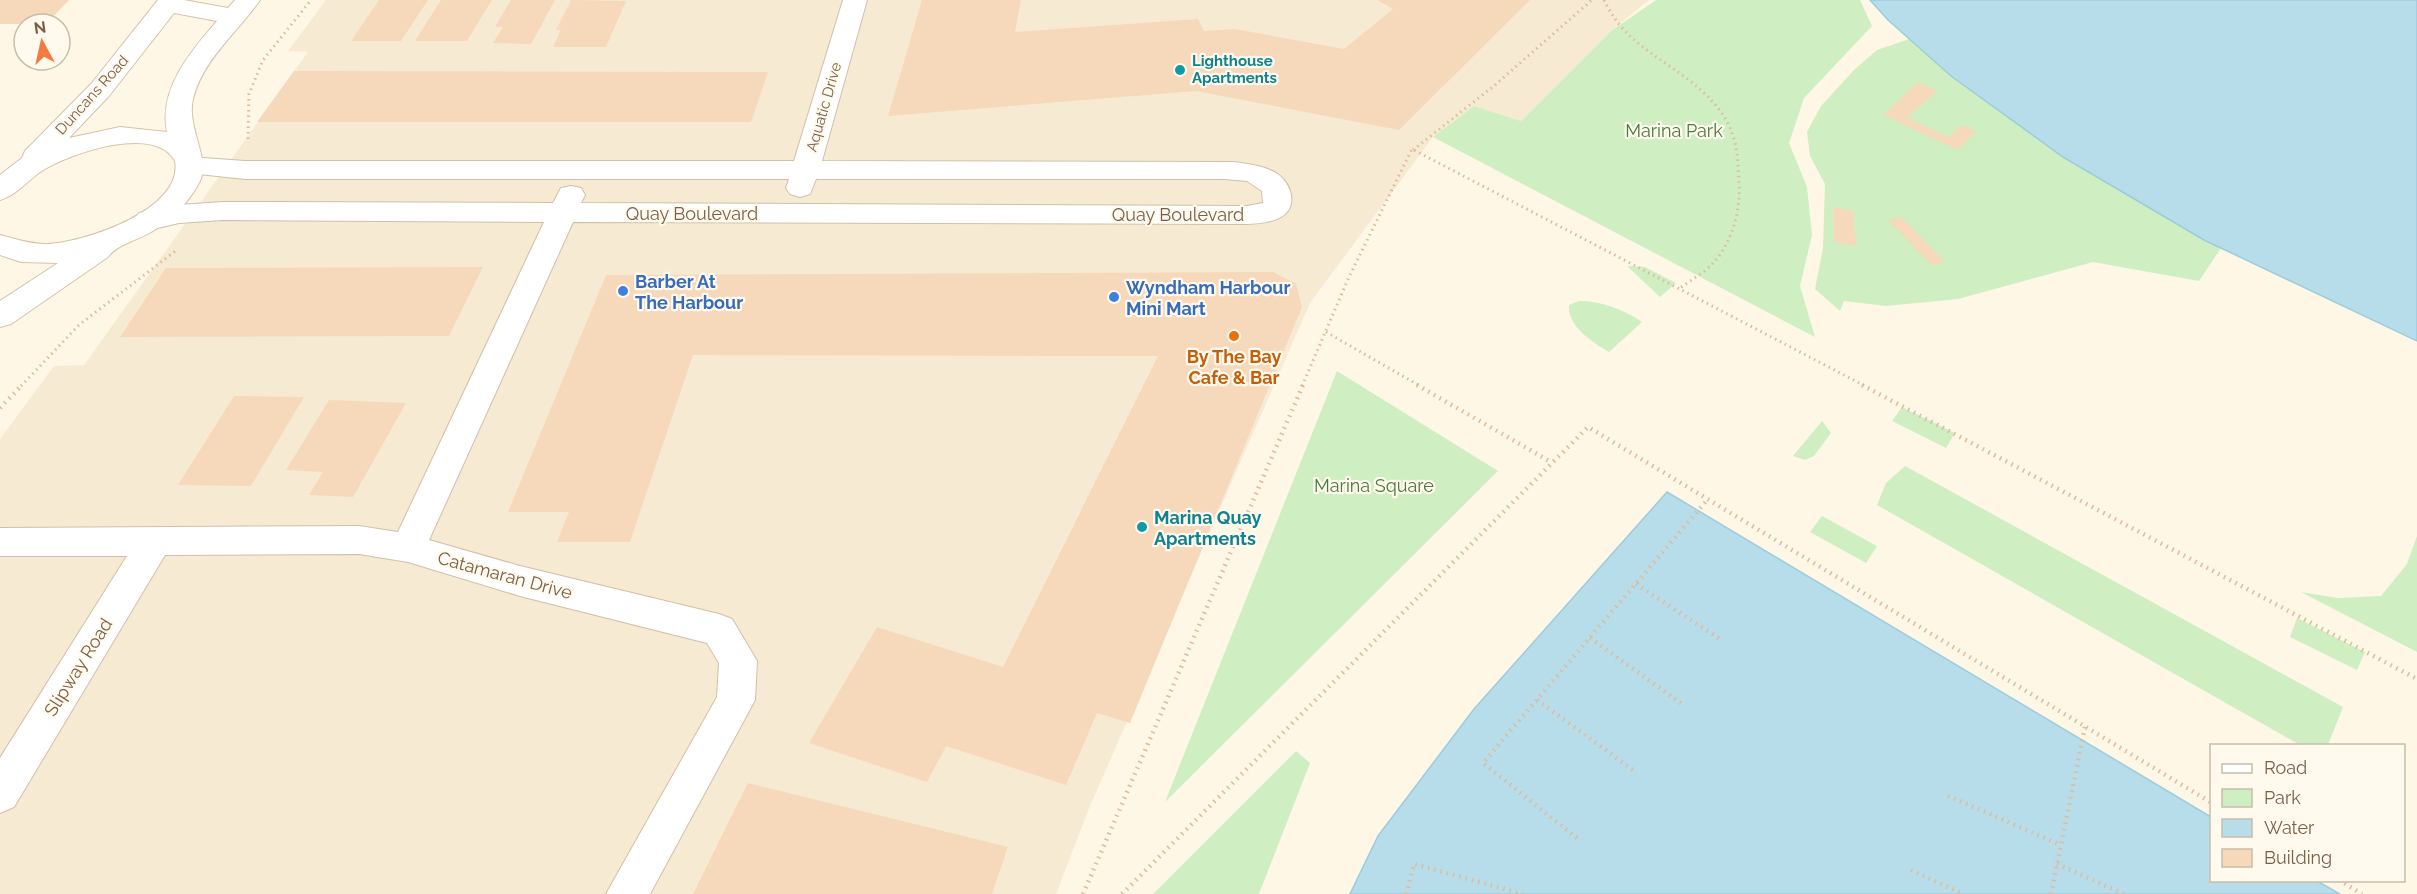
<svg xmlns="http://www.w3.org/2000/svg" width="2417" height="894" font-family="Raleway,sans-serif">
  <rect width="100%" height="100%" fill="#fef7e5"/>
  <path fill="#f7ead3" d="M326 0H1649L1611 31 1521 121 1474 106 1433 137 1310 303 1090 806 1056 894H0V439L54 366 84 365 308 52 288 51Z"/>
  <path fill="#cfeec2" d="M1656 0H1860L1872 26 1804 98 1789 143 1807 187 1812 235 1800 286 1815 337 1433 137 1474 106 1521 121 1611 31Z
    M1909 39 1966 86 2077 165 2221 248 2199 281 2093 262 1958 299 1886 306 1844 301 1840 311 1815 289 1823 248 1825 184 1810 156 1807 132 1821 106 1854 70 1877 50Z
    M1627 266 1645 267 1676 283 1660 297Z
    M1579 301C1601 301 1623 309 1642 322L1609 352C1592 342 1567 326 1569 305Z
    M1337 371 1498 471 1165 802Z
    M1902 407 1955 433 1946 448 1892 421Z
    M1822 421 1831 433 1814 456 1805 460 1793 456Z
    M1905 466 2343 707 2328 745H2300L1877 505 1886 483Z
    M1822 516 1877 546 1866 563 1810 532Z
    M2417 536V652L2301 592 2338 598 2381 596 2407 564Z
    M2297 618 2365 652 2357 670 2290 637Z
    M1296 751 1310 763 1259 894H1153Z"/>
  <path fill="#b7ddea" stroke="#9cccdd" stroke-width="1.5" d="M1870 0H2417V341L2204 240 2063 157 1951 76 1888 20Z
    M1667 492 2211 817 2212 880 2317 881 2340 894H1350L1378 836 1474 709Z"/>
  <path fill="#f6d8ba" d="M0 0H69L46 24H0Z
    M379 0H428L401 41H351Z
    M441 0H492L467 41H415Z
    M511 0H555L531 44 493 43 503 27H495Z
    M571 0 626 1 606 47H553L561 30H556Z
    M922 0H1021L1015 32 1198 19 1204 31 1235 29 1344 49 1393 9 1377 0H1530L1399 130 1196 91 888 116Z
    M294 71 768 72 751 122H257Z
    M1918 82 1937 91 1907 118 1949 137 1962 125 1976 131 1958 150 1883 115Z
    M1833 207 1853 211 1856 246 1834 242Z
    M1901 217 1945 262 1931 265 1888 220Z
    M483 267 449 336 120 337 166 268Z
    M1273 272 1296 284 1302 307 1130 723 1097 713 1066 785 946 746 927 782 809 743 877 627 1003 667 1158 356 693 355 630 542H557L569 512H508L606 275Z
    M234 396 304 397 251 486 178 485Z
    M329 400 406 403 353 497 309 495 323 472 286 470Z
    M748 783 1008 847 992 894H693Z"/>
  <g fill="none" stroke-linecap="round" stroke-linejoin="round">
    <g stroke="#d1bfa9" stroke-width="2">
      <path id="street" d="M843 0H867L822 161 1234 162C1248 164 1267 166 1279 175 1285 180 1290 188 1291 195 1295 221 1265 223 1247 224L573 222 429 540 520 566 719 614 732 619 757 661 755 700 650 894H606L717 697 719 663 707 643 520 596 408 562 359 554 165 555 14 807 0 813V758L127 556H0V528L359 526 398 532 544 222 222 220 179 223 149 230 139 227 135 220 139 213 179 205 222 202 553 203 561 188 571 186 581 188 585 195 581 203 1247 206 1263 203 1262 191 1247 181 1225 179H816L810 194 800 197 790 194 786 188 789 179H245L180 172 176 166 180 160 190 157 245 161H794Z"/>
    </g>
    <g stroke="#d7c2a9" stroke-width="2">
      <path id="secondary" d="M158 0H184L228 8 235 0H260C238 32 203 59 193 99 186 128 212 160 199 183 188 203 171 221 151 232 138 240 116 245 108 257L11 324 0 327V301L58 263 21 262 0 255V235C15 239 30 244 46 244 83 243 184 210 175 161 155 124 72 153 45 169 29 178 18 195 0 200V175L22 158 25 151 91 84ZM174 13 217 21C191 51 158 89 167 132L120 127 69 138 109 96Z"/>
    </g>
    <path stroke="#dcbc9d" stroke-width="3" stroke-dasharray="1.5 4" stroke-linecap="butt" d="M1604 0C1611 14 1619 26 1631 37 1664 67 1716 88 1732 133 1738 148 1738 166 1739 183 1741 210 1732 243 1713 263 1704 273 1691 280 1680 288
      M248 139 249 94 263 60 311 0
      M1413 150 1495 85 1592 0
      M1326 332 1420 386
      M21 386 79 325 178 249
      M1302 386 1349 277 1412 149 1865 386"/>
    <path stroke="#dcbc9d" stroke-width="4.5" stroke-dasharray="1.5 5" stroke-linecap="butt" d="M1417 385 1551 462
      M1862 385 2417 679
      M0 408 22 385
      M1636 584 1723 641
      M1590 638 1682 704
      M1537 700 1633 770
      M1948 796 2061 845
      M1577 838 1483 763 1708 499
      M2057 864 2124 894
      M1911 870 1963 894
      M2339 880 2362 894
      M1083 894 1303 385
      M1122 894 1588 427 2212 803
      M1406 894 1414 864 1523 894
      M2051 894 2085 727"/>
    <use href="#street" fill="#fff" fill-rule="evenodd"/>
    <use href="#secondary" fill="#fff" fill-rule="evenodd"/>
  </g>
  <g fill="#0f9aa8" stroke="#fffaed" stroke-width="2">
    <circle cx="1180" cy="70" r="6"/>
    <circle cx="1142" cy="527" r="6"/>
  </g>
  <g fill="#3f7fe0" stroke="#fffaed" stroke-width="2">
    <circle cx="623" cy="291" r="6"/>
    <circle cx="1114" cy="297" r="6"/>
  </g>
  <circle fill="#e8710a" stroke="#fffaed" stroke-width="2" cx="1234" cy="336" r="6"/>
  <g text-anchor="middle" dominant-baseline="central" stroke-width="4.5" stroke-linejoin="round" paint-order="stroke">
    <g font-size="15" font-weight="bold" fill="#0d838f" stroke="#fffaed" text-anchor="start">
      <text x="1192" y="61">Lighthouse<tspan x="1192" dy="17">Apartments</tspan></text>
    </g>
    <g font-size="15" fill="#7a5f47" stroke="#fffaed">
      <text transform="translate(92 95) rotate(-48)">Duncans Road</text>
      <text transform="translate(824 107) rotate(-74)">Aquatic Drive</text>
    </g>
    <g font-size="18" fill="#477a3c" stroke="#fffaed">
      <text x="1674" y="130">Marina Park</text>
      <text x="1374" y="485">Marina Square</text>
    </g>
    <g font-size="18" fill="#7a5f47" stroke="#fffaed">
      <text x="692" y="213">Quay Boulevard</text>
      <text x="1178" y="214">Quay Boulevard</text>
      <text transform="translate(505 575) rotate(15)">Catamaran Drive</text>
      <text transform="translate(78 667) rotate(-58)">Slipway Road</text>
    </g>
    <g font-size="18" font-weight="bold" fill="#366cbe" stroke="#fffaed" text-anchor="start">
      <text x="635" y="281">Barber At<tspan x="635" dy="21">The Harbour</tspan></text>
      <text x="1126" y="287">Wyndham Harbour<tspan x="1126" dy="21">Mini Mart</tspan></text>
    </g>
    <g font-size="18" font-weight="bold" fill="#c56008" stroke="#fffaed">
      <text x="1234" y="356">By The Bay<tspan x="1234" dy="21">Cafe &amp; Bar</tspan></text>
    </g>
    <g font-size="18" font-weight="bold" fill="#0d838f" stroke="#fffaed" text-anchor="start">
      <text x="1154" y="517">Marina Quay<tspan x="1154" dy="21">Apartments</tspan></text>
    </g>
  </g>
  <rect x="2210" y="744" width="195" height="138" fill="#fffaed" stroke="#cabcab" stroke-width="1.5"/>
  <rect x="2222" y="764" width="30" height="9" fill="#ffffff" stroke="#cabcab" stroke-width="1.5"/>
  <text x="2264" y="774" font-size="18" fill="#7a5f47">Road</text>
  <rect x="2222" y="789" width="30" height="18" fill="#cfeec2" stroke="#cabcab" stroke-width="1.5"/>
  <text x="2264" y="804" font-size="18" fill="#7a5f47">Park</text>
  <rect x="2222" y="819" width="30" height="18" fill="#b7ddea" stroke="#cabcab" stroke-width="1.5"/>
  <text x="2264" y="834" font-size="18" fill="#7a5f47">Water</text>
  <rect x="2222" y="849" width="30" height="18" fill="#f6d8ba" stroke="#cabcab" stroke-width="1.5"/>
  <text x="2264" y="864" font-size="18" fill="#7a5f47">Building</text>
  <g transform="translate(42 42) rotate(352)"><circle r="28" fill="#fffaed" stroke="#cabcab" stroke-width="1.5"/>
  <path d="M0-4.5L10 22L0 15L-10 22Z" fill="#f37b40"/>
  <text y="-9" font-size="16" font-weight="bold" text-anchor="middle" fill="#7a5f47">N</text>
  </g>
</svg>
